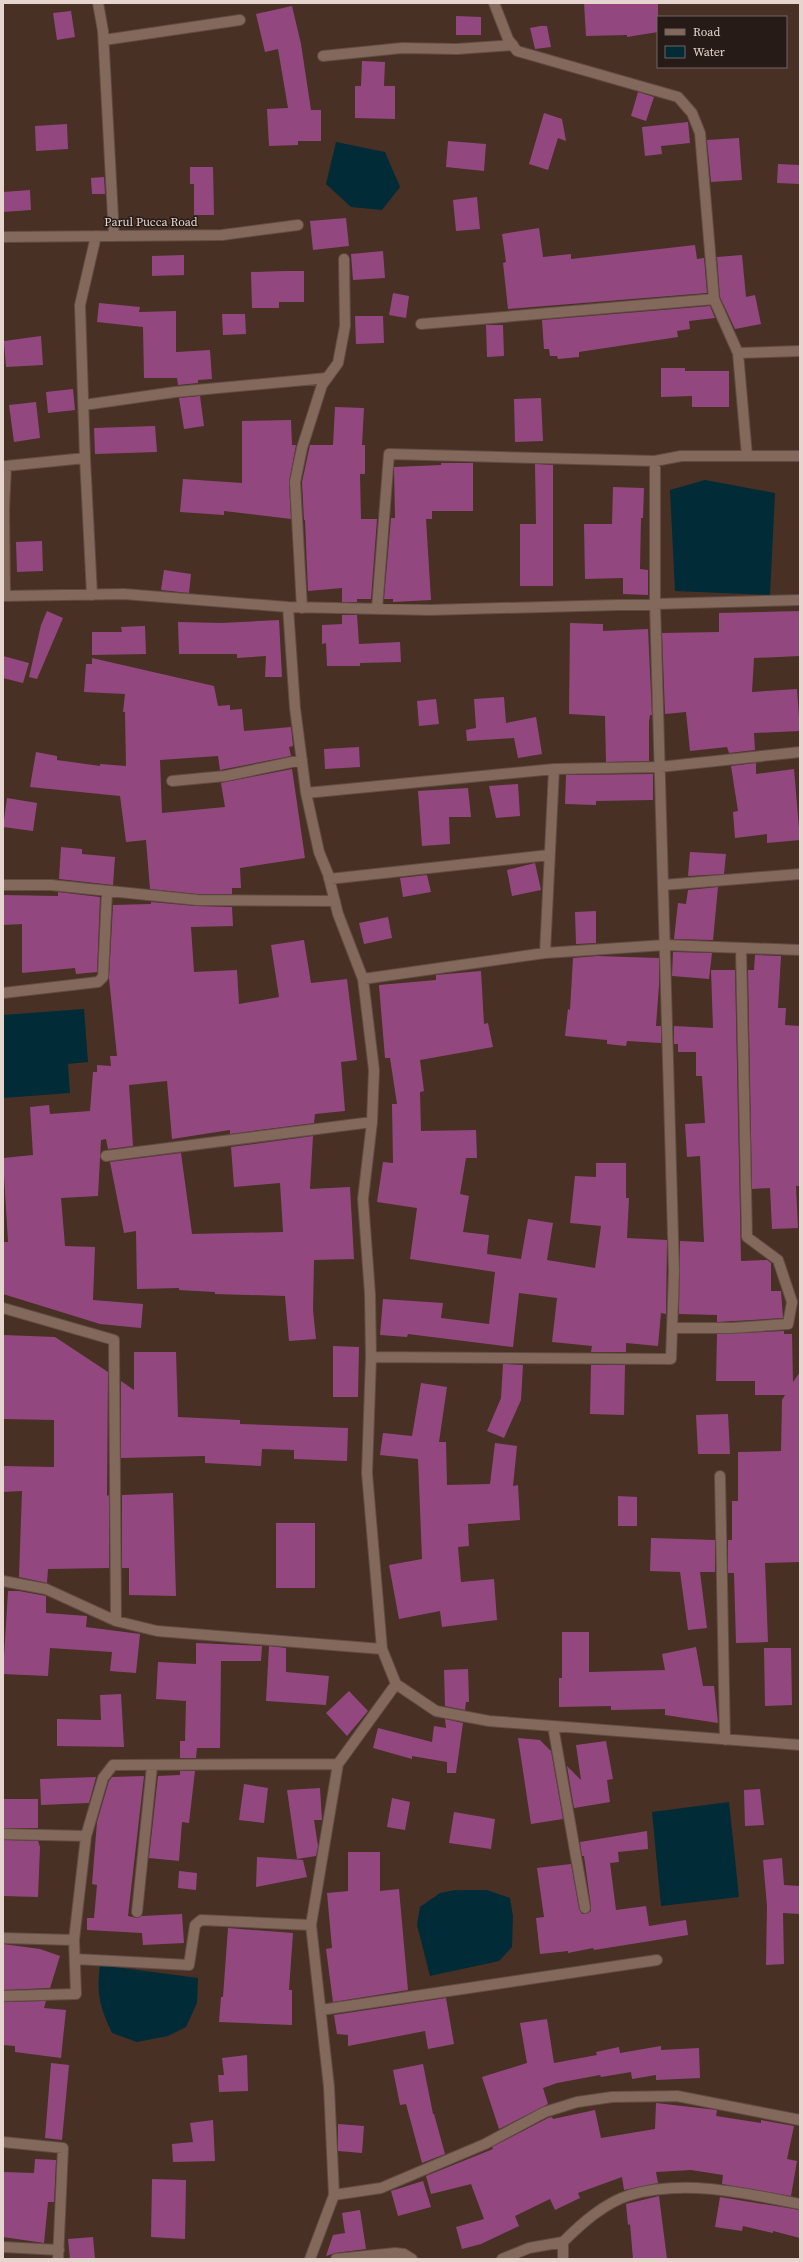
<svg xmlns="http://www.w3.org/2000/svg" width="803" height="2262" font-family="'Source Serif 4',serif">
  <rect width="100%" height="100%" fill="#483025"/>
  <path fill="#022b38" d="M336 142 385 152 400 187 382 210 351 207 326 184Z
    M705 480 775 493 770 595 675 591 670 490Z
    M84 1009 88 1062 68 1064 70 1093 3 1098V1015Z
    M729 1802 739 1897 661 1906 652 1812Z
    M455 1890H487L510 1898 513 1916 512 1947 499 1961 430 1976 417 1925 420 1907 440 1893Z
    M100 1965 198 1978 197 2003 186 2027 168 2036 137 2042 112 2033C100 2007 96 1994 100 1965Z"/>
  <path fill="#92487f" d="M584 3H658V32L627 37V35L586 36Z
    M292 6 301 44 311 110H321V141H298V145L269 146 267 109 288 108 278 49 265 52 256 14Z
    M71 11 75 37 57 40 53 13Z
    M456 16 481 17V35H456Z
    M540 26H547L551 47 535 49 530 28Z
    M362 61 385 62 384 86H395V119L355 118V86H361Z
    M638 92 654 97 646 121 631 116Z
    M544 113 562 119 566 141 558 138 548 170 529 164Z
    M688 122 690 143 661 146 662 154 645 156 642 127Z
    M67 124 68 149 36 151 35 126Z
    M739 138 742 180 711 182 707 140Z
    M448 141 486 144 484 171 446 167Z
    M778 164 800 165V184L777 183Z
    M190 167H213L214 215H194V184H190Z
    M104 177 105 194H92L91 178Z
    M30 190 31 210 3 212V192Z
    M477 197 480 229 456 231 453 200Z
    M346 218 349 246 313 250 310 221Z
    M539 228 543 257 571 254V259L695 245 697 259 704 258 707 293 508 309 503 263 506 262 502 234Z
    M383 251 385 278 353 280 351 254Z
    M184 255V275L152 276V256Z
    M742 255 746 297 755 295 761 324 735 329 720 297 717 257Z
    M284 271H304V302H279V308H252L251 272Z
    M393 293 409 296 406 318 389 315Z
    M99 303 140 307 139 312 176 311V352L210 350 212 379 198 380V383L178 385 177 378H144L143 327 97 322Z
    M710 306 715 318 689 321 690 329 677 331 678 337 579 352V357L558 359 557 356H550L549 349H544L542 320Z
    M222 314H245L246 334 223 335Z
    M355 316H383L384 343 356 344Z
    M486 325H503L504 356 487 357Z
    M41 336 43 365 6 367 4 341Z
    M661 368H685V371H729V407H692V396L661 397Z
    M73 389 75 410 48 413 46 392Z
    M200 396 204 426 184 429 179 398Z
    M541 398 543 441 515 442 514 399Z
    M36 402 40 438 14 442 9 405Z
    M335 407 364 408 362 445H365V474H360L361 519H377L371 599H357V602H342V588L308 591 305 520H304L302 482 310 445H333Z
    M291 420 292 445H296L289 482 291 519 224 511V515L180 512 183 479 242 483V421Z
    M155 426 157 452 95 454 94 428Z
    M441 463H473V511H432V519H426L431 600 393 602V599H384L391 518H395L394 467 441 465Z
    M535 464 553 465V586H520V524H536Z
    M613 487 644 488 643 518H641L640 569 648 570V595L623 594V578L585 579 584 524H612Z
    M42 541 43 571 17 572 16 542Z
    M164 570 191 574 189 593 161 590Z
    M47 611 63 618 37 679 29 677 41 625Z
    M800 611V656L754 658 752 692 797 689 800 731 754 733 755 750 729 753 727 747 690 751 686 712 665 714 662 633 719 632V613Z
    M342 615H357L359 644 400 642 401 662 360 663V666H327L326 643 322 644V625L342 624Z
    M279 620 282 677H265L266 656 237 658V654H179L178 622 222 623Z
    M570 623 603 624V631L648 629 652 715H650L649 722V761L606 762 605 716 569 714Z
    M145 626 146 654 92 655V632H122L121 627Z
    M3 656 29 663 23 683 3 678Z
    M92 658 214 686 218 706 230 705V710L242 709 244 731 291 727 293 746 289 747 291 756 220 770 218 756 160 760 162 813 225 807 221 783 292 769 305 858 240 868 241 888H232V894H197L150 889 146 840 126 842 120 796 30 787 36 752 57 756V760L100 766V764L126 766 125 712H123L125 694 84 692 86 664H92Z
    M504 697 506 723 536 717 542 754 518 758 514 738 467 741 466 730 476 728 474 699Z
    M436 699 439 724 419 726 417 701Z
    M359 747 360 767 325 769 324 749Z
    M756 763V774L794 769 800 840 767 843V834L735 838 733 812 738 811 731 766Z
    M653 774V800L596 801V805L565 804 566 775Z
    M518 784 520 816 496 818 489 786Z
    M468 788 471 817H449L450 844 422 846 418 791Z
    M7 798 37 803 33 831 3 827Z
    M61 847 82 849V854L115 857 113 885 59 879Z
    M690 852 726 854 724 874 688 876Z
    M535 863 541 890 512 896 507 870Z
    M427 875 431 892 403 897 400 878Z
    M718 887 713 940 674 939 678 903 686 904 688 890Z
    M58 892 100 897 97 972 76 974 75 968 22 973V924L3 925V895L58 896Z
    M151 902 196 906 232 907 233 926 191 927 194 972 237 970 239 1004 279 997 271 945 304 940 311 983 347 979 357 1060 341 1062 345 1111 315 1114 314 1123 230 1134V1130L172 1139 167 1081 129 1085 133 1146 108 1149 106 1139 101 1140 98 1196 61 1198 65 1246 95 1247 93 1300 143 1304 141 1328 100 1324 3 1294V1242H8L3 1158 33 1155 30 1107 49 1105 50 1114 90 1111 93 1072H97V1065L111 1066 110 1056H117L109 978 113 905 151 904Z
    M596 911V943L576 944 575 912Z
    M388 917 392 938 364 944 359 923Z
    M673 952 712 953 709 979 672 976Z
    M755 955 781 956 778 1008H786L785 1025 800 1026V1186H796L798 1228 772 1229 770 1188 752 1189 748 970H754Z
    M597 956 659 958V985L656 1026H661V1043L627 1041 626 1046 607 1044V1040L565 1036 568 1009 570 1010 573 958Z
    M711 970H735L741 1261 767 1260 771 1263V1291H781L783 1318 717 1322V1315L679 1314 680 1241 704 1242 700 1156 687 1157 685 1124 705 1123 702 1076H696V1052H678V1044H674V1026L713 1028Z
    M481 971 484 1024 488 1023 493 1047 420 1060 424 1091 420 1092 421 1131 476 1130 477 1158H466L460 1194 469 1196 463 1232 489 1235 487 1254 521 1259 528 1219 553 1223 547 1260 595 1268 601 1226 570 1223 575 1176 596 1177V1163H626V1198H629L627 1238 667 1240 666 1314 661 1313 658 1346 626 1343V1352H591L592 1346 552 1342 557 1298 519 1293 513 1347 408 1334 407 1337 380 1335 383 1299 443 1303 441 1318 489 1324 495 1272 410 1259 417 1208 377 1202 383 1162 393 1163 392 1104H397L390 1058H385L379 985 436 980V975Z
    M313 1136 310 1189 350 1187 354 1259 314 1260 313 1310 316 1339 289 1341 285 1296 215 1294V1292L179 1290V1288L137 1289 136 1231 124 1233 110 1162 181 1153 192 1234 283 1232 280 1183 234 1187 231 1147Z
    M784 1331V1334H792L793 1382 800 1372V1562L765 1563 768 1642 736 1643 734 1573H728V1540H732V1501H738V1452L781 1451 782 1400 785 1395H755V1381H716L717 1334Z
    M3 1335 55 1337 108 1372 107 1496 109 1495V1568L48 1569 47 1583 19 1577 22 1491 3 1492V1466L54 1467V1420L3 1419Z
    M333 1346 359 1347 358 1397H333Z
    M134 1352H176L178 1417 240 1420V1424L348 1428 347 1461 294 1459V1450L262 1449 261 1466 205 1463V1456L121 1458V1381L134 1390Z
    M503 1364 523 1365 521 1400 504 1438 487 1431 501 1398Z
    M591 1365H625L624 1415 590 1414Z
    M421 1383 447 1387 439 1442H446L447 1485 490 1484 495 1443 517 1446 513 1486 518 1485 520 1520 468 1524 469 1546 458 1547 461 1582 494 1579 497 1620 442 1627 440 1611 399 1619 389 1565 422 1559 418 1459 380 1455 383 1433 412 1436Z
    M728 1414 730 1454H698L696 1415Z
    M173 1493 176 1596 129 1595V1568H122V1495Z
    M618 1496 637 1497V1526H618Z
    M276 1523H315V1588H276Z
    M651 1538 715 1540V1572H700L707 1628 688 1630 680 1572 650 1571Z
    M8 1591H19L46 1596V1613L87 1616 86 1627 140 1634 136 1673 110 1671 112 1652 50 1648 48 1676 3 1674Z
    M562 1632H589V1672L665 1670 662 1654 696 1647 703 1686H714L718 1723 665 1715V1709L611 1710V1706L559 1707V1678H562Z
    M196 1643 262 1646 261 1661H221L220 1748H197L196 1758H180V1741H185L186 1701 156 1699 158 1662 196 1664Z
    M269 1646 286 1648V1672L329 1676 326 1705 266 1701Z
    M764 1648H791L792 1705 765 1706Z
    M468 1669 469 1702H466L465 1710 445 1706 444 1670Z
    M349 1691 368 1711 347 1736 326 1713Z
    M121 1694 124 1747 57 1746V1719L101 1720 100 1695Z
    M445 1719 463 1723 456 1773H447V1762L412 1756V1759L373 1748 378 1728 432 1742 434 1726 446 1728Z
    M518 1738 540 1740 551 1751 563 1819 531 1824Z
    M606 1741 613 1779 607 1780 610 1802 574 1808 567 1766 581 1780 576 1745Z
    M180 1771H195L189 1823 182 1822 179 1861 149 1858 158 1776 180 1775Z
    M144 1776 128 1916 137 1918 142 1916 182 1914 184 1943 143 1945 142 1933 87 1930V1918H94L97 1885 92 1884 97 1822 109 1781 112 1777Z
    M96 1777 89 1803 41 1805 40 1779Z
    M244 1784 268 1788 264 1823 239 1820Z
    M320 1788 322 1820H314L318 1846 316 1856 297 1859 287 1790Z
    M760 1789 764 1825 745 1826 744 1790Z
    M392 1798 410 1802 405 1830 387 1827Z
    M3 1799H38V1828H3Z
    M454 1812 495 1819 491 1849 449 1843Z
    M647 1831 648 1849 618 1852 619 1862 610 1863 616 1910 646 1906 649 1926 686 1920 688 1935 594 1950 593 1948 568 1953V1951L540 1954 536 1918 544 1917 537 1868 571 1864 579 1909 582 1914H586L591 1911V1907L584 1856H582L580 1842Z
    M3 1840 38 1841 40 1847 38 1897 3 1896Z
    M348 1852H380V1891L399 1889 408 1990 333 2002 326 1949 332 1948 327 1893 348 1891Z
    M257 1857 303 1860 307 1877 256 1887Z
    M782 1858 784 1885 800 1886V1914L783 1913 784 1964 766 1965 767 1906 763 1860Z
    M179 1871 197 1873 196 1890 178 1888Z
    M228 1928 293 1933 289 1990H292V2025L219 2022 221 1997H223Z
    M3 1944 40 1949 60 1956 50 1988 3 1990Z
    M446 1998 454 2044 428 2049 425 2031 348 2046V2035L337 2034 334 2015Z
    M46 2001 44 2008 66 2010 61 2058 15 2052V2046L3 2045V2002Z
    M547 2019 554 2063 597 2055 596 2052 619 2047 620 2053 661 2046V2050L699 2048 700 2078 656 2080V2075L632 2079 631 2072 601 2077 600 2075 557 2083 543 2088 548 2104 499 2129 482 2077 527 2063 520 2023Z
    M247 2055 248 2091 219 2092 218 2075H224L222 2058Z
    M51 2063 69 2065 62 2140 45 2138Z
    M423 2064 433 2114H434L445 2154 422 2163 406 2104 400 2105 393 2070Z
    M656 2103 708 2109 717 2110 716 2116 761 2123V2120L794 2126 787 2159 797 2161 791 2196 722 2184 723 2175 691 2170 656 2172 658 2183 624 2190 622 2177 578 2193 580 2198 555 2210 550 2199 515 2216 519 2226 481 2244 462 2249 456 2227 484 2219 471 2184 431 2194 426 2176 493 2149 492 2147 548 2118 552 2117 553 2119 595 2110 601 2138 655 2129Z
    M213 2120 215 2161 173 2162 172 2144 193 2142 190 2123Z
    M338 2124 364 2126 362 2153 338 2151Z
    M35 2159 56 2160 54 2202H48L44 2243 3 2237V2172L34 2173Z
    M152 2179 186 2180 185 2239 151 2237Z
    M423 2181 431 2207 398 2216 391 2191Z
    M659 2196 667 2259H633L630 2224 628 2225 626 2204Z
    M720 2197 800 2210V2238L773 2231V2233L743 2226 742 2231 715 2227Z
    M360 2210 366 2249 335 2253 326 2256 333 2235 345 2233 342 2213Z
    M93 2237 95 2259H70L68 2239Z"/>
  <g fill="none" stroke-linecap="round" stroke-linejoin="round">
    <g stroke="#614c43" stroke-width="12">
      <path id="minor" d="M98 3 103 31 114 236
        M494 3 508 39 517 51 678 97 692 113 700 133 714 299 738 353 747 456
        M104 40 240 20
        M323 56 402 48 457 49 513 45
        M3 237 222 235 298 225
        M421 324 714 299
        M738 353 800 351
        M84 405 175 392 327 378
        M92 595 85 458 80 305 96 236
        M3 596 124 594 288 607 430 610 800 600
        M5 596 4 509 6 466 85 458
        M288 607 295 708 306 793 319 852 328 874 338 914 363 979 545 953 554 769 660 767 800 752
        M302 608 295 482 302 448 322 385 338 363 345 326 344 259
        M377 609 389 454 655 461 681 456H800
        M172 781 225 776 302 760
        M306 793 554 769
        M329 879 549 855
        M3 885H51L197 900 335 901
        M663 885 800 874
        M545 953 665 945 800 950
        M363 979 374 1070 372 1122 363 1199 370 1294 371 1357 367 1473 382 1649 396 1684
        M3 993 98 982 103 977 107 891
        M106 1156 372 1122
        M3 1308 114 1340 116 1621
        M672 1328H731L788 1324 792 1302 778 1260 747 1237 741 948
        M371 1357 671 1359 674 1271 655 604V461
        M720 1476 725 1740
        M3 1581 46 1589 116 1621 157 1631 382 1649
        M553 1726 585 1908
        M3 1834 86 1836 74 1940 76 1994 3 1996
        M86 1836 103 1778 113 1765 338 1764
        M137 1912 152 1766
        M3 1938 74 1940
        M75 1959 189 1965 195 1925 201 1920 311 1925
        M321 2010 657 1960
        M3 2142 63 2148 58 2259
        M334 2195 381 2188 485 2144 545 2112 577 2102 612 2097 677 2096 800 2120
        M3 2247 59 2250
        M310 2259 334 2195 329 2087 311 1925 338 1764 396 1684 436 1711 489 1721 800 1745
        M336 2259 395 2253 404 2254 412 2259
        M502 2259 529 2248 563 2242
        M563 2259V2242C581 2224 604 2203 630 2195 685 2179 745 2193 800 2204"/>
    </g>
    <use href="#minor" stroke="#83685c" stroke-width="10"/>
  </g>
  <g text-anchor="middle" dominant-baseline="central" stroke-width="3" stroke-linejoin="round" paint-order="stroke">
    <g font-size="12" fill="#e5d5ce" stroke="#261b16">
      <text x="151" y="222">Parul Pucca Road</text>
    </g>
  </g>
  <rect width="803" height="2262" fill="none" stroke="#e5d5ce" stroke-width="8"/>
  <rect x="657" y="16" width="130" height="52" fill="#261b16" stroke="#726560"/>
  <rect x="665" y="29" width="20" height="6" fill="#83685c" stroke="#726560"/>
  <text x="693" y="36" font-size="12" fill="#e5d5ce">Road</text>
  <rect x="665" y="46" width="20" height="12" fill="#022b38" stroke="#726560"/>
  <text x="693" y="56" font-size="12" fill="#e5d5ce">Water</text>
</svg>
